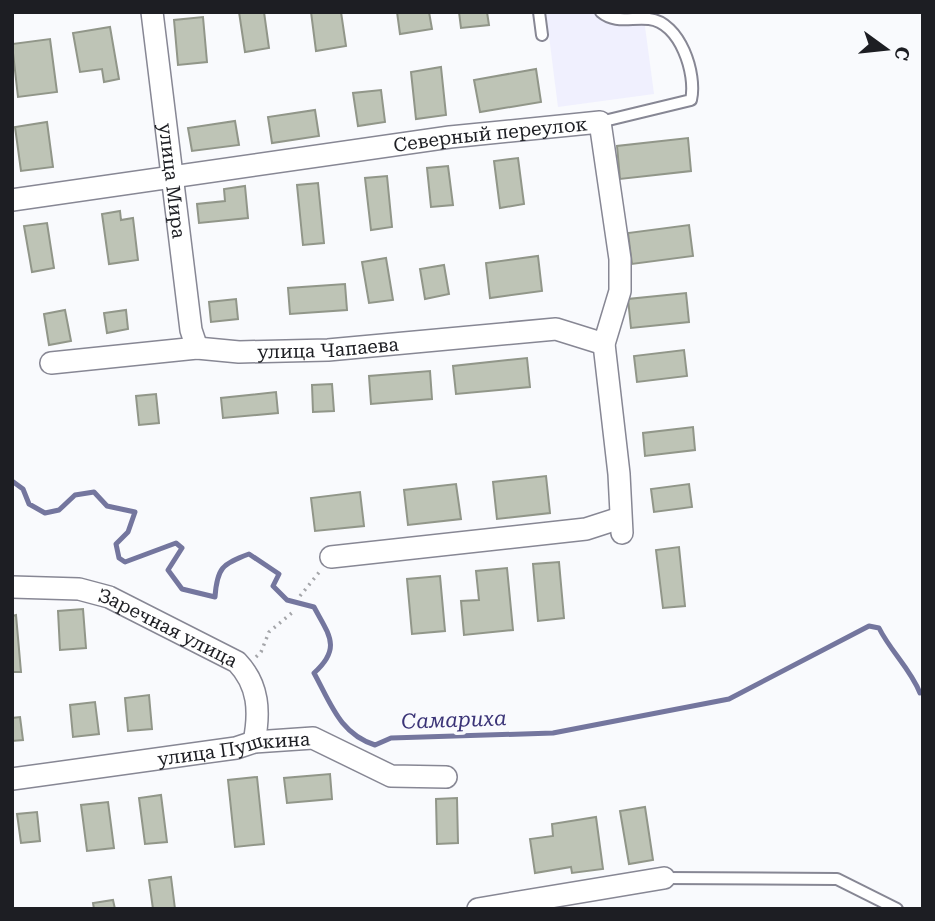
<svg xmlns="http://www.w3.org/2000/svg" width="935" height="921" font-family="'Roboto Serif',serif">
  <rect width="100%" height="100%" fill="#f9fafd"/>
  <path fill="#f0f0fe" d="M546 12H643L654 94 558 107Z"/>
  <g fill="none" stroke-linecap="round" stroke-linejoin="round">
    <path stroke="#74769e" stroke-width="5" d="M12 481 23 489 29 504 45 513 59 510 75 495 94 492 107 506 135 512 128 532 116 544 119 558 125 562 176 543 182 548 168 570 182 589 215 597C217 568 222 564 249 554L279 574 273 586 287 600 314 607C329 635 342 648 314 673 331 704 340 734 375 745L391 738 553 733 729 699 869 626 879 628C891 652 910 668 920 693L923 691"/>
  </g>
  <path fill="#bec4b6" stroke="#919689" stroke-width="2" d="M239 12H264L269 48 245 52Z
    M311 12H341L346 46 316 51Z
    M397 12H429L432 29 400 34Z
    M459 12H487L489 25 461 28Z
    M203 17 207 62 178 65 174 20Z
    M110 27 119 79 104 82 102 69 80 72 73 33Z
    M50 39 57 92 18 97 12 44Z
    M441 67 446 115 416 119 411 72Z
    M536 69 541 102 480 112 474 80Z
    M381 90 385 122 358 126 353 93Z
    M315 110 319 136 272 143 268 117Z
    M235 121 239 145 192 151 188 128Z
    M47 122 53 167 21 171 15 127Z
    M688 138 691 171 620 179 617 146Z
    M518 158 524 204 500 208 494 161Z
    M448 166 453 205 431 207 427 168Z
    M387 176 392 227 371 230 365 178Z
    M318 183 324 243 303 245 297 185Z
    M245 186 248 218 199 223 197 204 225 201 224 189Z
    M120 211 121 220 133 218 138 260 109 264 102 214Z
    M47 223 54 268 32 272 24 226Z
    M689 225 693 256 632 264 628 233Z
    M538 256 542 291 490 298 486 263Z
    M386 258 393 300 369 303 362 262Z
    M444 265 449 294 425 299 420 269Z
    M345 284 347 310 290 314 288 288Z
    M686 293 689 322 631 328 628 299Z
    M236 299 238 319 211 322 209 302Z
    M65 310 71 341 49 345 44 314Z
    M126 310 128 329 107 333 104 313Z
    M684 350 687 376 637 382 634 356Z
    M527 358 530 387 456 394 453 366Z
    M430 371 432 399 371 404 369 376Z
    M332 384 334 411 313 412 312 385Z
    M276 392 278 413 223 418 221 398Z
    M156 394 159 423 139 425 136 396Z
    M693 427 695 450 645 456 643 433Z
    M546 476 550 513 497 519 493 482Z
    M456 484 461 519 408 525 404 490Z
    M689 484 692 507 654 512 651 489Z
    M360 492 364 526 315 531 311 498Z
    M679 547 685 606 663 608 656 550Z
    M559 562 564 618 538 621 533 564Z
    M507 568 513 630 464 635 461 601 479 600 476 571Z
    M440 576 445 631 412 634 407 579Z
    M83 609 86 648 60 650 58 611Z
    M16 615 21 672H12V616Z
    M149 695 152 729 128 731 125 698Z
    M95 702 99 734 73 737 70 705Z
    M20 717 23 740 12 741V718Z
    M330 774 332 799 287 803 284 778Z
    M257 777 264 844 235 847 228 780Z
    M161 795 167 842 145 844 139 798Z
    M457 798 458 843 437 844 436 799Z
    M108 802 114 848 87 851 81 805Z
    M645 807 653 860 629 864 620 811Z
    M37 812 40 841 21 843 17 814Z
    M596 817 603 869 572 873 571 867 535 873 530 839 553 836 552 824Z
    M171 877 175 909H153L149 880Z
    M113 900 115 909H94L93 903Z"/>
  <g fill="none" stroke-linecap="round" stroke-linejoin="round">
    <g stroke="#878794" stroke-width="14">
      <path id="lane" d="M539 12 542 35
        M600 122 691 100C697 74 680 22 649 19 632 17 615 24 601 12
        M664 878 837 879 897 909"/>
    </g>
    <g stroke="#878794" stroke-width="24">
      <g id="street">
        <path id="s1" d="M152 12 191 330 197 348"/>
        <path id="s2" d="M12 200 450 137 600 122 620 259V291L604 344 619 474 622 533"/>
        <path id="s3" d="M51 363 197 348 239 352 328 350 556 329 604 344"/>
        <path d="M331 557 586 529 620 518"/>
        <path id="s4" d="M12 587 79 589 109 597 237 662C259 685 260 712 254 742"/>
        <path id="s5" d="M12 779 236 748 254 742 313 738 391 776 446 777"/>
        <path d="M478 909 664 878"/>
      </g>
    </g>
    <path stroke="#a4a5a9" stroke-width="3.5" stroke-dasharray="2 5" stroke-linecap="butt" d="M300 596 321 570
      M256 657 261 652 269 632 293 612"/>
    <use href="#lane" stroke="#fff" stroke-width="10"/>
    <use href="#street" stroke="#fff" stroke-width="21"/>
  </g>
  <g text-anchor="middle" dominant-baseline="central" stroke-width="7" stroke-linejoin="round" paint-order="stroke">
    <g font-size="19" fill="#1d1e23" stroke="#f9fafd">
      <text stroke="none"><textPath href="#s2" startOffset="483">Северный переулок</textPath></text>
      <text stroke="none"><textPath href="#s1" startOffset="170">улица Мира</textPath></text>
      <text stroke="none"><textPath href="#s3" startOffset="278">улица Чапаева</textPath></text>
      <text stroke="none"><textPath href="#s4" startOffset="164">Заречная улица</textPath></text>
      <text stroke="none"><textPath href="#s5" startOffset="224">улица Пушкина</textPath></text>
    </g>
    <g font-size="21" font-style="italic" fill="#3b3477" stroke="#f9fafd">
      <text transform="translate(454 720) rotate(-2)">Самариха</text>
    </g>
  </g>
  <rect width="935" height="921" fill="none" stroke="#1d1e23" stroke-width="28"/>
  <g transform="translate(886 49) rotate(105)" stroke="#f9fafd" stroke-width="5" paint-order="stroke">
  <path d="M0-5L12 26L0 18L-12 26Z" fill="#1d1e23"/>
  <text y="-10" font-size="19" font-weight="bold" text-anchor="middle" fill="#1d1e23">С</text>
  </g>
</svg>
